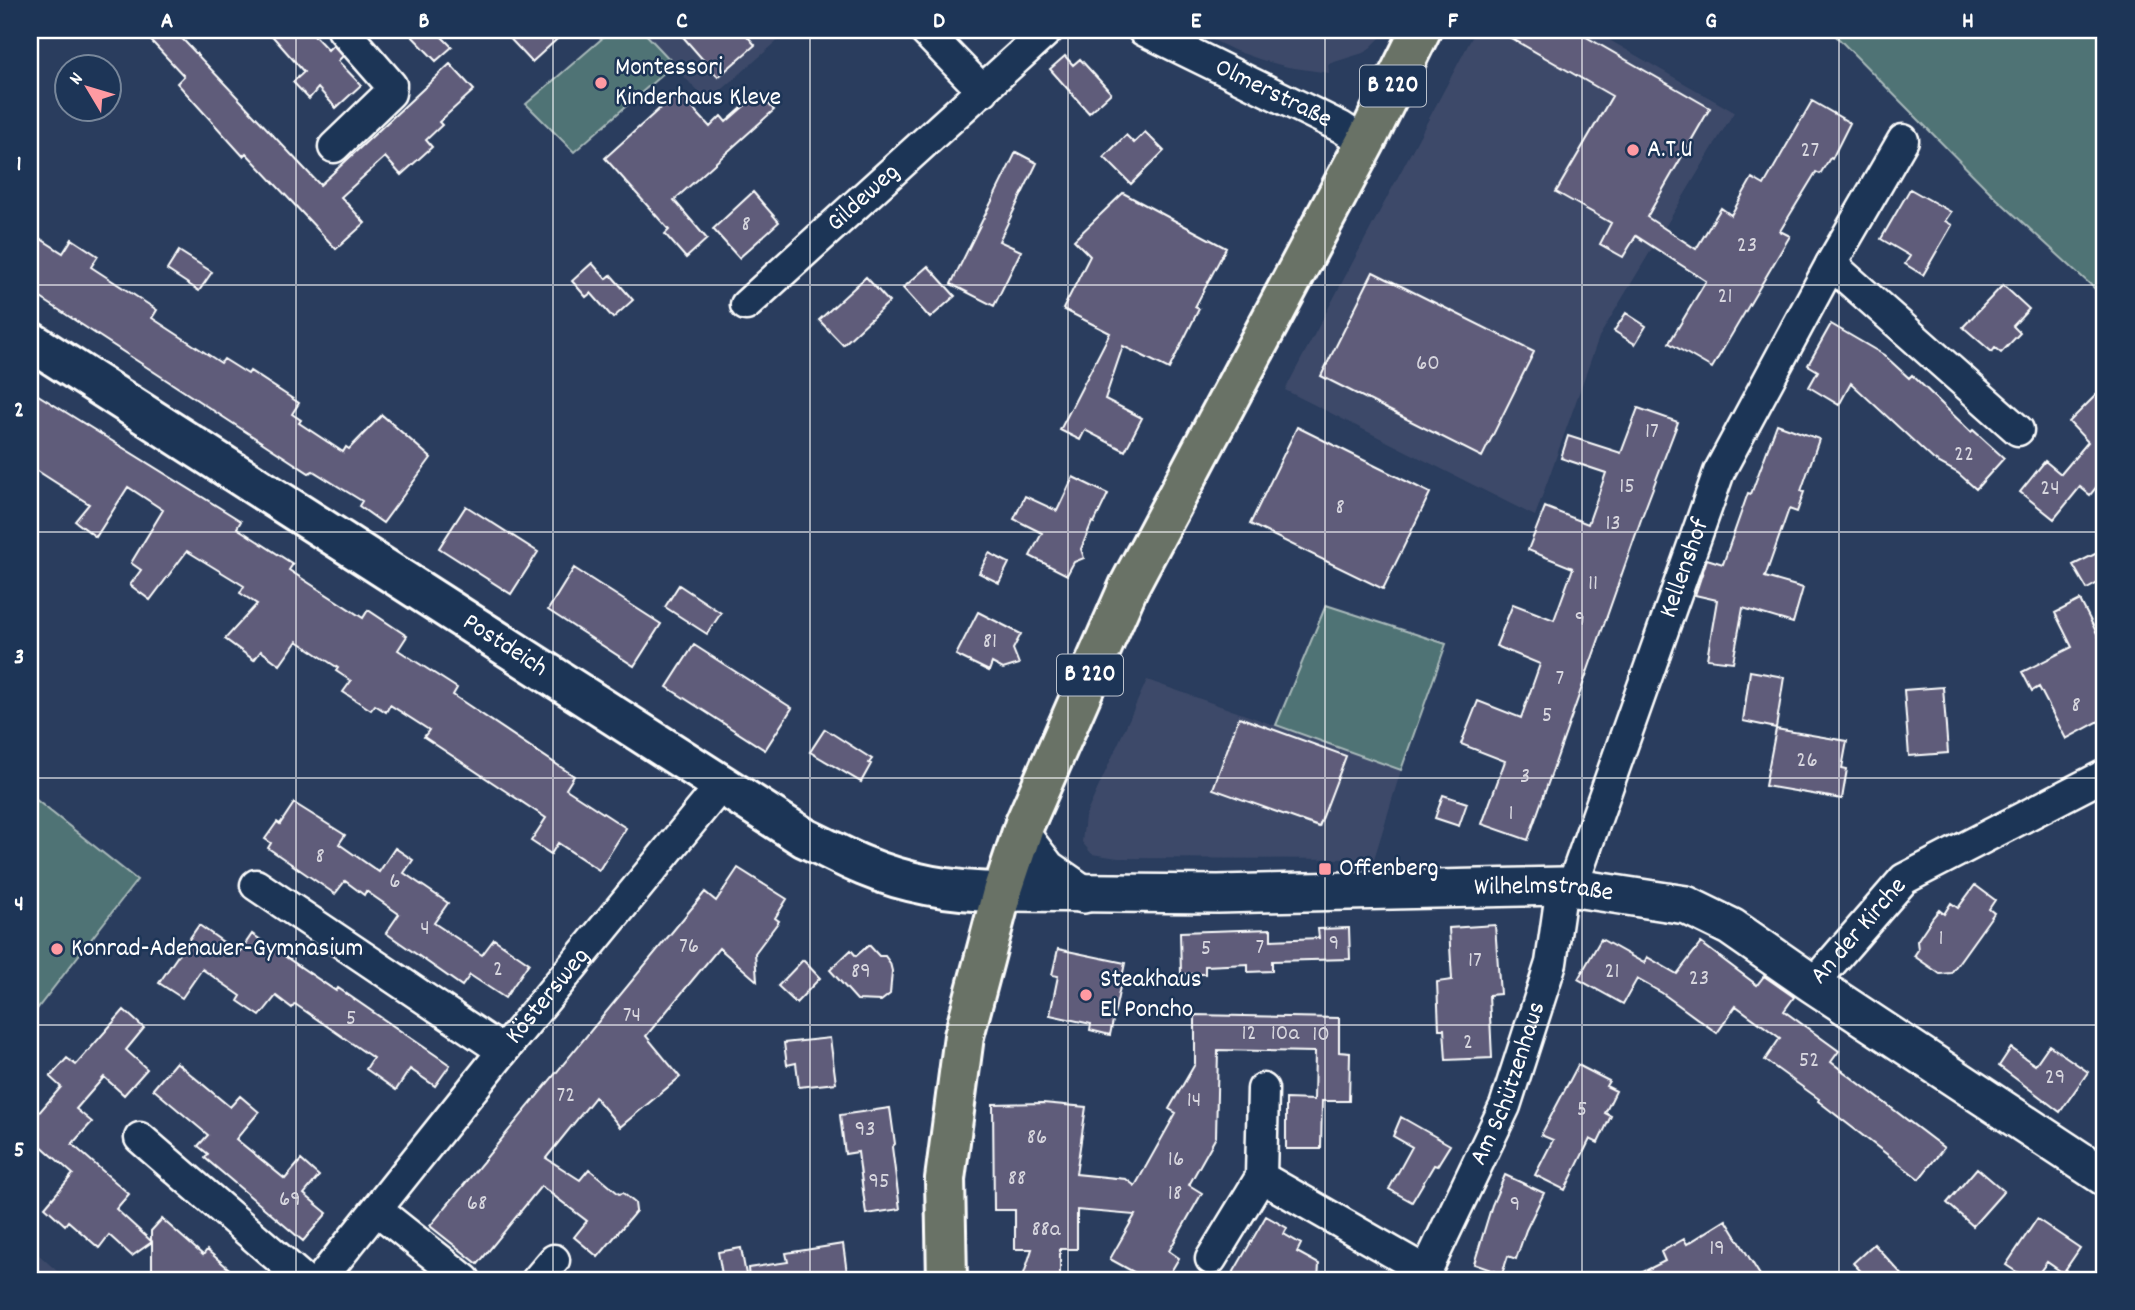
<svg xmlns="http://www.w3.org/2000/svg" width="2135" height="1310" font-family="Dekko,sans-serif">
  <rect width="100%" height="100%" fill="#2a3d5e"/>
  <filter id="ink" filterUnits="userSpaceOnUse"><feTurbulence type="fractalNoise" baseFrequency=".0143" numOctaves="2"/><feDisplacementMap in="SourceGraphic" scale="14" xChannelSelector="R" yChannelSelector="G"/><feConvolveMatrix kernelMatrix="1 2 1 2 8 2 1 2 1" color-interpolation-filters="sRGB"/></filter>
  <g filter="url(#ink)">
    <path fill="#3e4a69" d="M612 30H790L708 102 673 65 574 152 526 104Z
      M1192 30H1384L1380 38 1366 52 1328 64 1329 73 1288 67 1262 60 1236 51Z
      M1476 30H1592L1734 112 1599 337 1535 516 1285 390Z
      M1147 680 1401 770 1374 859 1118 858 1092 854 1082 842 1085 817Z
      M30 1247 67 1280H30Z"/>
    <path fill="#507374" stroke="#a8b9ba" stroke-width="2" d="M612 30H642L674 64 574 152 526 104Z
      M1830 30H2105V298L1996 198Z
      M1326 605 1446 644 1401 770 1276 725Z
      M30 795 137 880 30 1018Z"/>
    <path fill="#5e5c7a" stroke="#fff" stroke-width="2" d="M141 30H174L320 185 450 64 474 90 439 122 442 125 426 140 432 147 401 175 385 157 341 197 365 223 336 249 246 153 243 156 177 83 184 76Z
      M267 30H309L328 50 333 45 343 56 338 61 361 85 336 108 318 88 309 99 293 82 304 72Z
      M406 30H435L452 47 436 61Z
      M502 30H567L532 62Z
      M677 30H742L755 45 718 77Z
      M1497 30H1574L1710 108 1647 217 1696 249 1721 208 1731 215 1752 178 1764 185 1812 101 1850 123 1832 159 1830 158 1820 174 1816 172 1780 231 1790 236 1712 368 1669 343 1706 281 1636 236 1623 257 1600 244 1611 223 1556 192 1612 96Z
      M1065 56 1073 65 1080 59 1111 93 1089 113 1050 69Z
      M678 92 710 127 721 116 726 122 759 93 774 110 674 200 707 239 686 258 665 234 669 230 605 158Z
      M1145 132 1164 151 1131 184 1104 157 1126 135 1134 143Z
      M1016 152 1037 163 999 241 1021 251 994 306 951 284Z
      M1910 189 1951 212 1945 221 1952 225 1923 275 1905 264 1910 256 1881 239Z
      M753 192 779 222 739 258 713 229Z
      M1123 193 1226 248 1195 307 1199 309 1169 369 1123 346 1105 399 1142 418 1125 451 1085 430 1080 440 1060 430 1110 333 1063 309 1090 256 1074 240Z
      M30 232 63 253 72 239 98 256 91 267 157 310 152 318 221 363 224 359 248 374 250 371 299 403 292 414 301 420 299 423 343 452 346 447 349 449 382 415 431 458 383 523 359 506 362 501 313 471 309 473 30 291Z
      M179 251 212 272 199 291 167 270Z
      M592 263 606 279 611 275 633 300 613 318 591 293 586 297 572 281Z
      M928 266 955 296 930 318 903 288Z
      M1373 272 1534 352 1482 457 1321 376Z
      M866 277 889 302 843 345 819 320Z
      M2003 285 2029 309 2013 326 2020 333 2001 353 1995 348 1992 352 1963 327Z
      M1626 313 1646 326 1635 344 1614 331Z
      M1831 324 1884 355 1909 378 1912 375 1971 432 1973 430 2004 458 1976 489 1958 473 1934 460 1851 383 1839 405 1809 387 1818 371 1808 365Z
      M2105 386V476L2090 495 2080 487 2054 519 2020 492 2045 461 2061 474 2088 442 2069 422Z
      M30 390 241 521 237 528 293 564 289 570 363 618 368 610 407 636 398 650 457 688 453 695 574 776 566 789 626 828 599 870 558 843 551 854 531 841 546 818 424 737 429 730 390 705 386 712 375 705 371 710 343 692 351 681 336 671 338 668 297 641 280 665 261 651 254 660 225 639 257 604 240 593 244 586 187 551 150 600 130 585 141 570 131 563 163 510 128 487 96 537 75 521 89 504 30 466Z
      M1638 408 1678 422 1643 514 1528 840 1482 824 1505 761 1461 744 1478 701 1521 718 1540 664 1496 646 1513 604 1554 620 1573 568 1528 550 1545 507 1588 524 1606 473 1561 458 1568 436 1621 453Z
      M1777 424 1819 439 1801 491 1804 492 1797 512 1789 509 1765 577 1803 588 1793 623 1743 608 1733 662 1707 659 1717 600 1695 595 1707 559 1723 564 1748 493 1751 494Z
      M1297 427 1430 493 1383 589 1250 524Z
      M1073 477 1108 494 1094 523 1092 522 1081 549 1084 558 1074 562 1067 575 1030 556 1042 533 1014 519 1025 496 1057 511Z
      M466 506 538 552 511 594 439 548Z
      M2099 552 2105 564V579L2087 589 2073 565Z
      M989 553 1009 563 999 583 979 573Z
      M574 568 661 624 634 666 548 610Z
      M679 585 721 613 707 634 665 607Z
      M2080 600 2105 649V718L2066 739 2039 687 2032 691 2022 672 2072 647 2055 613Z
      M978 612 1021 634 1013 649 1019 664 1003 669 992 663 989 671 956 655Z
      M694 645 792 708 765 750 667 687Z
      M1750 671 1784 677 1776 728 1743 721Z
      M1943 687 1948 753 1909 756 1904 690Z
      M1239 717 1346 756 1319 827 1213 789Z
      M825 729 872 759 869 763 871 764 861 782 810 752Z
      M1776 729 1847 741 1842 768 1847 769 1842 799 1765 786Z
      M1443 795 1467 803 1459 826 1435 818Z
      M294 803 345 835 339 844 379 872 395 848 413 860 404 873 448 903 434 923 482 955 494 939 529 963 505 998 470 975 462 986 386 933 399 914 366 891 364 895 345 881 335 894 268 848 271 843 265 839 277 822 280 824Z
      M738 868 787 899 775 918 779 921 755 953 757 981 719 948 646 1036 680 1077 620 1127 595 1097 546 1158 580 1180 589 1169 619 1194 623 1193 635 1203 636 1211 598 1257 574 1237 587 1221 541 1186 478 1264 430 1226 705 892 716 901Z
      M1975 885 1995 900 1989 909 1994 913 1951 973 1940 974 1914 956 1918 950 1917 941 1933 917 1939 910 1944 914 1951 903 1958 908Z
      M199 925 239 953 252 934 336 991 338 988 450 1065 435 1086 410 1069 396 1090 366 1069 373 1058 295 1004 292 1008 276 996 260 1016 238 1001 241 996 202 969 182 998 159 983Z
      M1495 925 1500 994 1489 995 1492 1058 1446 1060 1444 1029H1439L1437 982 1452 980 1449 928Z
      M1349 928 1350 959 1272 961V971L1248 972V964L1205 966V974H1181L1180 932 1271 929V940L1319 938 1318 929Z
      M1601 939 1644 963 1647 957 1677 974 1701 943 1757 985 1764 976 1794 997 1784 1011 1839 1051 1831 1062 1944 1148 1919 1179 1818 1101 1819 1099 1765 1060 1780 1038 1736 1006 1717 1033 1662 993 1637 979 1623 1004 1578 979Z
      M869 945 879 956H885L890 963 892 971 890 994 881 1001 857 1000 830 970 851 950 856 956Z
      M1058 949 1125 963 1110 1035 1090 1030 1091 1024 1050 1015 1058 976 1052 975Z
      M803 960 820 978 796 1003 778 986Z
      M124 1010 144 1028 126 1050 147 1069 124 1095 104 1077 76 1109 92 1122 72 1144 129 1194 116 1209 151 1241V1231L162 1219 203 1255 207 1250 242 1280H162L152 1272V1242L132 1256 109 1235 99 1248 68 1221 65 1225 45 1207 73 1174 30 1136V1123L61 1087 50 1077 67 1058 76 1065Z
      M1195 1015 1339 1018V1052L1350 1053 1349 1101H1322L1321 1149H1286V1099L1314 1100 1315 1052 1218 1050 1216 1137 1189 1185 1202 1193 1169 1251 1179 1258 1166 1280H1148L1110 1259 1135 1215 1077 1210V1249H1060V1280H1022L1032 1249H1015V1210H994L993 1104 1043 1103 1086 1107 1076 1174 1126 1179 1135 1186 1176 1113 1169 1109 1195 1064Z
      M830 1038 836 1083 799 1087 796 1063 787 1065 784 1043Z
      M2049 1045 2088 1072 2060 1112 1999 1066 2011 1048 2035 1065Z
      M176 1062 230 1107 240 1096 259 1112 236 1139 285 1179 301 1160 319 1176 304 1194 327 1213 303 1241 205 1158 208 1154 198 1146 208 1135 153 1089Z
      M1578 1065 1609 1081 1606 1086 1616 1091 1605 1113 1611 1116 1598 1143 1590 1139 1565 1190 1535 1175 1553 1140 1541 1135Z
      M890 1108 895 1144 892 1147 900 1209 866 1214 858 1152 845 1154 840 1115Z
      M1401 1117 1450 1145 1437 1166 1434 1165 1412 1202 1389 1189 1412 1147 1393 1136Z
      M1977 1168 2004 1191 1973 1226 1947 1203Z
      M1505 1175 1544 1193 1526 1230 1516 1259 1508 1256 1502 1274 1474 1264 1492 1205Z
      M1266 1216 1287 1228 1284 1234 1301 1244 1297 1252 1319 1264 1318 1280H1229Z
      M2037 1219 2080 1248 2063 1273 2047 1262 2034 1280H2029L2006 1265Z
      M1726 1220 1763 1280H1627L1665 1261 1661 1252 1684 1239 1687 1244Z
      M843 1244 848 1280H749L748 1268 788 1262 786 1253Z
      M1874 1244 1907 1280H1869L1853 1263Z
      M741 1248 747 1280H723L718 1252Z"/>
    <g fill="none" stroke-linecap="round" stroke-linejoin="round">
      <g stroke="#fff" stroke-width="35">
        <g id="minor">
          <path d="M924 30 983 91"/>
          <path id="s1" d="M1143 30 1341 127 1365 143"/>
          <path d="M334 147 390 93 391 85 343 30"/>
          <path d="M1831 264 2018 430"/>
          <path id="s2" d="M746 305 1048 30"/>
          <path d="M256 885 503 1051"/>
          <path id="s3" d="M1572 887 1719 472 1831 264 1903 140"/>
          <path id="s4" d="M1813 984 1904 879 2105 775"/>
          <path d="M1263 1089 1261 1177 1427 1272"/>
          <path d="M140 1138 304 1280"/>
          <path d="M377 1210 465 1280"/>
          <path d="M1211 1259 1261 1177"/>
          <path id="s5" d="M320 1280 503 1051 710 799 720 783"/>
          <path d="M537 1280 554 1260"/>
          <path id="s6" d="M1422 1280 1505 1106 1551 963 1562 886"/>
        </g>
      </g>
      <g stroke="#fff" stroke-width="42">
        <g id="tertiary">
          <path d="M1021 835 1047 869 1083 894"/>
          <path id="s7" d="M1002 892 1218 894 1562 886 1686 905 1731 927 1813 984 2105 1177"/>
        </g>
      </g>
      <g stroke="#fff" stroke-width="44">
        <g id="secondary">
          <path id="s8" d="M30 341 805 838C825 847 844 858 864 866 907 884 956 892 1002 892"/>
        </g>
      </g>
      <g stroke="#fff" stroke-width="44">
        <path id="primary" d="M947 1280 945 1179 964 1036 1002 892 1025 823 1129 586 1365 143 1421 30"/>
      </g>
      <use href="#minor" stroke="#1d3557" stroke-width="30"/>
      <use href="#tertiary" stroke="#1d3557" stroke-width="37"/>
      <use href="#secondary" stroke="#1d3557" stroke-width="38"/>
      <use href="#primary" stroke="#697266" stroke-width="38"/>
    </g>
  </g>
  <path fill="none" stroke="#fff" stroke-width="2" stroke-opacity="0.55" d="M296 30V1280M553 30V1280M810 30V1280M1068 30V1280M1325 30V1280M1582 30V1280M1839 30V1280M30 285H2105M30 532H2105M30 778H2105M30 1025H2105"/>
  <g fill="#ff9aa2" stroke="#1d3557" stroke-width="2.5">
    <circle cx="601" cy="83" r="7"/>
    <circle cx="1633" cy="150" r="7"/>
    <rect x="1318" y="862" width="14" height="14" rx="3.5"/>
    <circle cx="57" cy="949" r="7"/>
    <circle cx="1086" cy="995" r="7"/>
  </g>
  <g text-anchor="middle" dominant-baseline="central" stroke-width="5" stroke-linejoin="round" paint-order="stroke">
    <g font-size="23" fill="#d7d6de">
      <text x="1810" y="151">27</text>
      <text x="746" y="225">8</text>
      <text x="1747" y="246">23</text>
      <text x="1725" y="297">21</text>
      <text x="1428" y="364">60</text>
      <text x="1652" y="432">17</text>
      <text x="1964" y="455">22</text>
      <text x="1627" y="487">15</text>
      <text x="2050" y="489">24</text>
      <text x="1340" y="508">8</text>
      <text x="1613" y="524">13</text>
      <text x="1593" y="584">11</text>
      <text x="1580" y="620">9</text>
      <text x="990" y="642">81</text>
      <text x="1560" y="679">7</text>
      <text x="2076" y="706">8</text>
      <text x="1547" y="716">5</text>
      <text x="1807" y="761">26</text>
      <text x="1525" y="777">3</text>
      <text x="1511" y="814">1</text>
      <text x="320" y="857">8</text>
      <text x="395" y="882">6</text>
      <text x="425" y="929">4</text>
      <text x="1941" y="939">1</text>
      <text x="1334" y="944">9</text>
      <text x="689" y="947">76</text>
      <text x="1260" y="948">7</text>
      <text x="1206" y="949">5</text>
      <text x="1475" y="961">17</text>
      <text x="498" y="970">2</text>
      <text x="861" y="972">89</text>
      <text x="1612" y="972">21</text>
      <text x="1699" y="979">23</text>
      <text x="632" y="1016">74</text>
      <text x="351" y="1019">5</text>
      <text x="1249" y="1034">12</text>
      <text x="1285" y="1034">10a</text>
      <text x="1321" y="1035">10</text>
      <text x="1468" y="1043">2</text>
      <text x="1809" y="1061">52</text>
      <text x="2055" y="1078">29</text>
      <text x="566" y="1096">72</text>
      <text x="1194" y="1101">14</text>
      <text x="1582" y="1110">5</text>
      <text x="865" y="1130">93</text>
      <text x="1037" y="1138">86</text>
      <text x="1176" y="1160">16</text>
      <text x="1017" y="1179">88</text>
      <text x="879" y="1182">95</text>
      <text x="1175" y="1194">18</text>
      <text x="290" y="1200">69</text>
      <text x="477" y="1204">68</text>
      <text x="1515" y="1205">9</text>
      <text x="1046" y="1230">88a</text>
      <text x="1717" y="1249">19</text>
    </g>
    <g fill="#1d3557" stroke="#bbc2cd" stroke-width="2">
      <rect x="1360" y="65.5" width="66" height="41" rx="5"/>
      <rect x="1057" y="654.5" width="66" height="41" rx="5"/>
    </g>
    <g font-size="24" font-weight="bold" fill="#fff">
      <text x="1393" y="86">B 220</text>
      <text x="1090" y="675">B 220</text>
    </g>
    <g font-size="26" fill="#fff" stroke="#1d3557" text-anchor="start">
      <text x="615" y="68">Montessori<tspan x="615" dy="30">Kinderhaus Kleve</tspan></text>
      <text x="1647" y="150">A.T.U</text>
      <text x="1339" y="869">Offenberg</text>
      <text x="71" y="949">Konrad-Adenauer-Gymnasium</text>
      <text x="1100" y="980">Steakhaus<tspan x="1100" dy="30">El Poncho</tspan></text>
    </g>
    <g font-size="26" fill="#fff" stroke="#1d3557">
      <text stroke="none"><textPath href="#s1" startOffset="145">Olmerstraße</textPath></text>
      <text stroke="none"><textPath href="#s2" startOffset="159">Gildeweg</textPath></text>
      <text stroke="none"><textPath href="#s3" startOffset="338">Kellenshof</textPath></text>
      <text stroke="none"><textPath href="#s8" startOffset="564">Postdeich</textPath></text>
      <text stroke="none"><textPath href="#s7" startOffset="542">Wilhelmstraße</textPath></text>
      <text stroke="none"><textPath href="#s4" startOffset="70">An der Kirche</textPath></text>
      <text stroke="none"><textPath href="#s5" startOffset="364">Köstersweg</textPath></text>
      <text stroke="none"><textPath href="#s6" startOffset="215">Am Schützenhaus</textPath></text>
    </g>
  </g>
  <rect width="2135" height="1310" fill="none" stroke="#1d3557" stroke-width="77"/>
  <g transform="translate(88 88) rotate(308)"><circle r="33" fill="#1d3557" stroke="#77869a" stroke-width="2"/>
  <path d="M0-5L12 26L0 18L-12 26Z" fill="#ff9aa2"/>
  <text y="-10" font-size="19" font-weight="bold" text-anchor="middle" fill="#ffffff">N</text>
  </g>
  <rect x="38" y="38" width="2058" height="1234" fill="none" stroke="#fff" stroke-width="2.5"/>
  <g font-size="23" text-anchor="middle" font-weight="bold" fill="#fff">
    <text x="167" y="27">A</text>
    <text x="424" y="27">B</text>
    <text x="682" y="27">C</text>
    <text x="939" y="27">D</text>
    <text x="1196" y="27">E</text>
    <text x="1453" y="27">F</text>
    <text x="1711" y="27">G</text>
    <text x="1968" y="27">H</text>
    <text x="19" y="170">1</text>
    <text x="19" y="416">2</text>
    <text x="19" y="663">3</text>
    <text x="19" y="910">4</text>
    <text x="19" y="1156">5</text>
  </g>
</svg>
